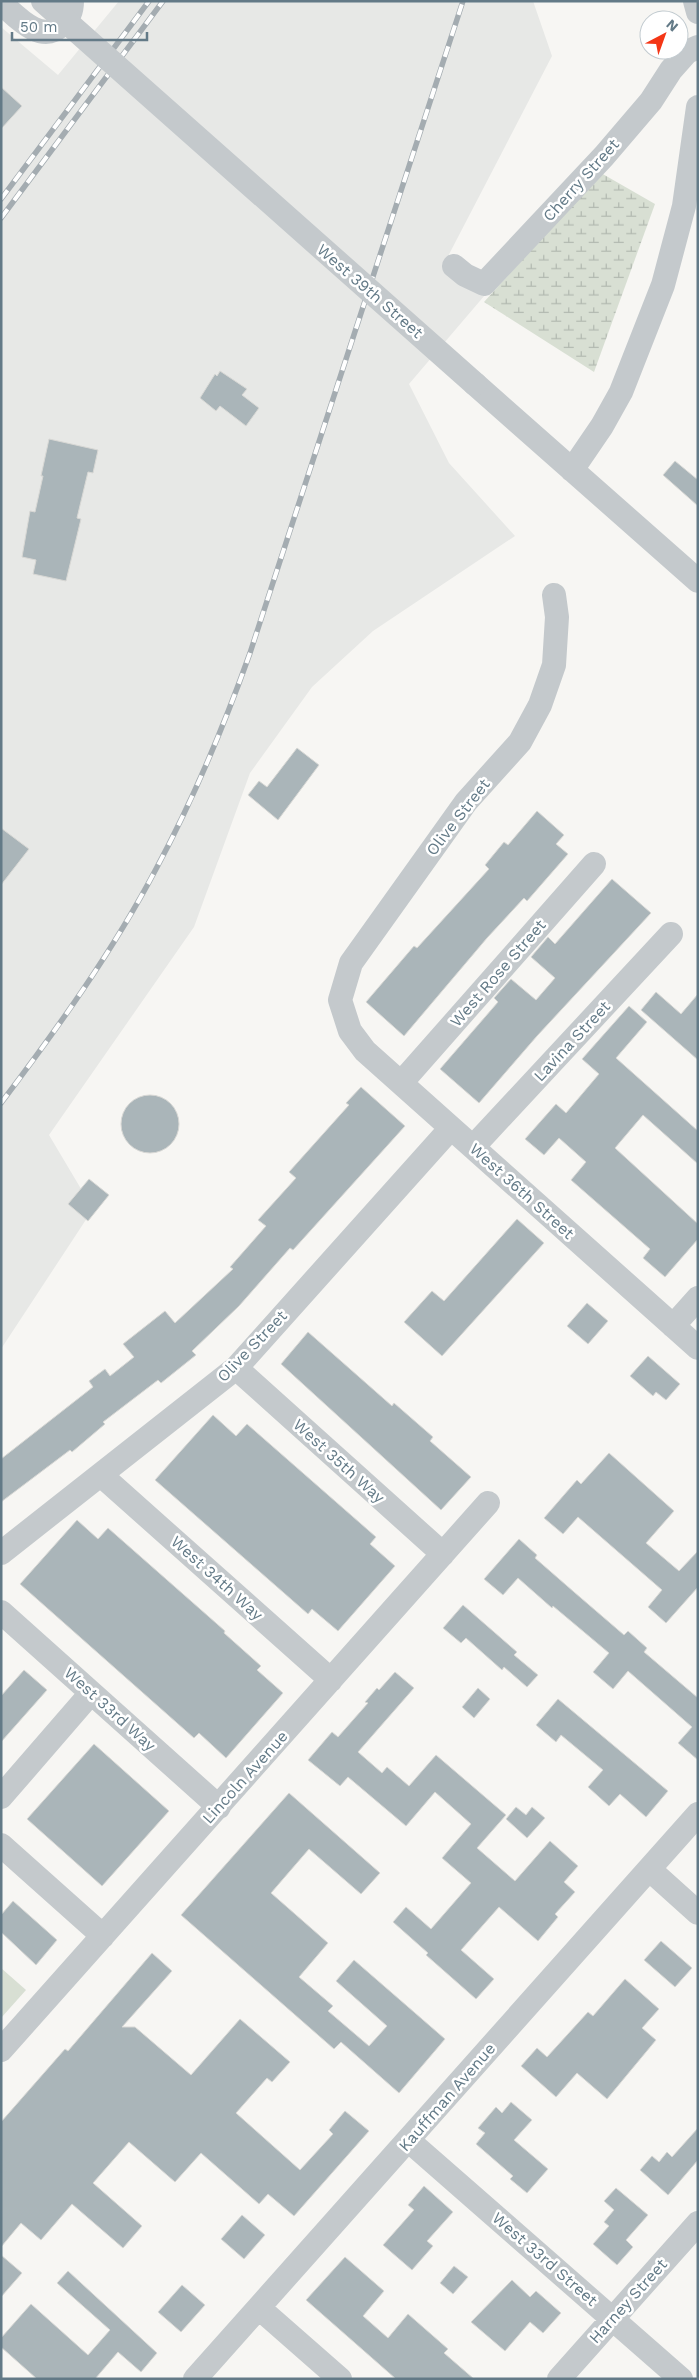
<svg xmlns="http://www.w3.org/2000/svg" width="699" height="2380" font-family="'Work Sans',sans-serif">
  <defs>
    <pattern id="wetland-marsh" width="20" height="14" patternUnits="userSpaceOnUse" patternTransform="scale(1.25)"><rect width="20" height="14" fill="#d8dfd3"/><path d="M1 5h8M5 5V1M11 12h8M15 12V8" fill="none" stroke="#b3bab1"/></pattern>
  </defs>
  <rect width="100%" height="100%" fill="#f7f6f3"/>
  <path fill="#e7e8e6" d="M119 1H533L552 56 444 264 485 295 409 384 449 463 515 536 373 631 312 687 250 773 194 927 49 1135 93 1209 1 1349V27L58 75Z"/>
  <path fill="#d8dfd3" d="M1 1968 26 1990 1 2018Z"/>
  <path fill="url(#wetland-marsh)" d="M601 173 655 204 594 372 484 302Z"/>
  <path fill="#aab5b9" stroke="#d8d8d5" d="M1 87 22 106 1 129Z
    M220 371 247 389 242 395 259 408 246 426 220 406 216 411 200 398 215 374 217 376Z
    M49 439 98 450 93 473 88 472 77 518 81 519 66 581 33 574 36 560 22 557 30 511 35 512 43 476H41Z
    M675 461 698 480V506L663 475Z
    M297 748 319 765 278 820 248 795 259 781 267 787Z
    M537 811 564 835 556 844 568 854 527 901 524 898 487 938 404 1036 366 1002 414 946 417 948 489 869 485 865 504 842 508 845Z
    M1 828 29 849 1 885Z
    M612 879 651 913 537 1036 479 1103 440 1069 498 1002 494 998 511 979 536 1000 555 978 531 957 548 937 555 944Z
    M656 992 681 1014 698 994V1060L641 1010Z
    M629 1006 647 1022 616 1058 698 1131V1164L643 1115 615 1148 698 1224V1239L665 1277 643 1258 650 1249 571 1180 586 1162 559 1138 544 1155 525 1139 556 1104 566 1113 599 1074 582 1059Z
    M361 1087 405 1126 293 1250 290 1248 239 1306 192 1351 196 1355 161 1383 158 1380 103 1422 105 1424 72 1452 70 1450 1 1502V1459L93 1387 89 1381 105 1369 110 1376 134 1357 123 1344 165 1311 175 1323 233 1269 230 1267 266 1226 258 1220 296 1178 289 1172 349 1105 346 1103Z
    M121 1124a29 29 0 1 1 58 0a29 29 0 1 1-58 0Z
    M89 1179 109 1195 88 1221 68 1204Z
    M517 1219 544 1243 442 1356 404 1322 432 1291 444 1301Z
    M587 1303 608 1321 588 1344 567 1326Z
    M308 1332 392 1406 394 1403 433 1437 430 1441 471 1477 441 1510 281 1364Z
    M648 1356 680 1384 666 1400 656 1392 653 1396 630 1376Z
    M213 1415 236 1436 247 1424 376 1537 370 1544 395 1566 338 1631 312 1609 308 1614 155 1480Z
    M609 1453 674 1511 646 1543 679 1571 698 1551V1587L666 1623 648 1607 662 1590 578 1517 563 1534 544 1518 577 1480 581 1484Z
    M77 1520 98 1539 108 1528 225 1631 224 1633 261 1666 257 1670 283 1693 226 1758 199 1733 194 1738 20 1584Z
    M519 1539 537 1555 535 1558 574 1592 624 1635 628 1631 647 1648 644 1652 698 1698V1760L678 1743 692 1727 628 1671 613 1689 593 1672 609 1653 553 1606 552 1608 518 1578 503 1595 484 1579Z
    M463 1605 517 1652 514 1655 538 1675 527 1687 504 1667 502 1670 466 1638 461 1643 443 1628Z
    M24 1670 47 1690 1 1742V1696Z
    M395 1672 414 1688 358 1752 382 1773 387 1767 409 1786 436 1755 506 1815 477 1848 515 1881 550 1841 578 1866 564 1882 575 1892 555 1914 558 1917 538 1941 499 1907 461 1950 494 1979 476 1999 426 1955 428 1953 393 1922 406 1907 431 1929 471 1883 442 1858 471 1824 435 1792 406 1826 348 1777 340 1786 308 1760 332 1732 338 1737 368 1703 365 1702 377 1688 379 1690Z
    M478 1688 490 1699 474 1718 462 1707Z
    M558 1699 668 1791 646 1817 620 1794 609 1806 588 1787 603 1770 561 1735 556 1742 536 1725Z
    M94 1744 169 1811 102 1886 27 1819Z
    M289 1793 380 1873 361 1894 309 1849 271 1893 328 1943 299 1977 333 2006 328 2011 369 2046 387 2026 336 1981 354 1960 445 2039 399 2093 341 2042 334 2049 181 1915Z
    M516 1807 526 1815 532 1807 545 1818 527 1838 506 1819Z
    M13 1901 57 1940 36 1965 1 1932V1915Z
    M661 1941 692 1968 675 1987 644 1960Z
    M152 1953 172 1971 122 2027H135L191 2075 240 2019 290 2062 272 2082 267 2078 236 2113 300 2170 333 2134 329 2130 345 2111 369 2131 294 2216 268 2194 259 2204 201 2153 175 2182 129 2142 93 2183 142 2226 123 2248 72 2204 41 2240 21 2223 1 2247V2122L65 2049 68 2051Z
    M625 1979 659 2009 642 2028 656 2040 607 2099 577 2073 556 2097 521 2066 537 2048 547 2057 588 2012 593 2016Z
    M511 2102 532 2120 514 2140 548 2169 527 2193 510 2179 513 2176 476 2144 485 2133 478 2128 496 2107 502 2113Z
    M698 2128V2160L668 2195 640 2170 652 2156 659 2162 667 2152 672 2157Z
    M424 2186 453 2212 427 2241 433 2246 412 2270 383 2245 414 2210 408 2205Z
    M616 2188 648 2215 626 2240 633 2247 617 2265 593 2244 609 2226 604 2222 614 2210 604 2201Z
    M242 2215 265 2235 244 2259 221 2239Z
    M1 2255 22 2273 1 2297Z
    M345 2257 384 2291 363 2316 388 2338 408 2314 448 2349 444 2353 474 2379H396L306 2300Z
    M454 2266 468 2277 453 2294 440 2283Z
    M68 2271 157 2353 141 2372 118 2352 95 2379H37L1 2347V2338L31 2304 88 2355 110 2330 57 2283Z
    M512 2280 530 2297 536 2291 561 2313 543 2333 530 2322 505 2351 471 2322Z
    M182 2285 205 2305 181 2332 158 2312Z"/>
  <g fill="none" stroke-linecap="round" stroke-linejoin="round">
    <path stroke="#c4c9cc" stroke-width="24" d="M695 1 698 12
      M1 3C16 16 41 45 61 25 69 18 72 12 72 1
      M454 266 465 275 484 284 604 156 651 101 671 70 687 52 698 47
      M475 384 698 581
      M572 470 602 426 621 392 663 285 684 206 698 107
      M554 595 557 617 554 665 540 705 520 742 466 802 351 963 340 1000 350 1031 365 1051 698 1348
      M401 1083 594 864
      M473 1147 671 934
      M673 1326 698 1298
      M236 1368 443 1554
      M102 1476 331 1680
      M1 1553 236 1368 451 1128
      M1 1612 219 1807
      M1 1797 91 1693
      M1 1845 103 1936
      M649 1869 698 1913
      M1 2050 488 1503
      M408 2140 681 2379
      M259 2308 340 2379
      M195 2379 698 1814
      M559 2379 698 2223"/>
    <g stroke="#a4acb1" stroke-width="5.5">
      <path id="rail" d="M1 199 149 1
        M1 218 163 1
        M1 1103C57 1029 113 951 156 869 193 800 224 726 250 653L463 1"/>
    </g>
    <use href="#rail" stroke="#fff" stroke-width="4" stroke-dasharray="11" stroke-linecap="butt"/>
    <path stroke="#c4c9cc" stroke-width="24" d="M43 1 475 384"/>
  </g>
  <g text-anchor="middle" dominant-baseline="central" stroke-width="5" stroke-linejoin="round" paint-order="stroke">
    <g font-size="16" fill="#637a87" stroke="#fff">
      <text transform="translate(581 180) rotate(-48)">Cherry Street</text>
      <text transform="translate(370 291) rotate(41)">West 39th Street</text>
      <text transform="translate(458 817) rotate(-52)">Olive Street</text>
      <text transform="translate(498 973) rotate(-49)">West Rose Street</text>
      <text transform="translate(572 1041) rotate(-47)">Lavina Street</text>
      <text transform="translate(522 1191) rotate(42)">West 36th Street</text>
      <text transform="translate(252 1346) rotate(-46)">Olive Street</text>
      <text transform="translate(339 1461) rotate(42)">West 35th Way</text>
      <text transform="translate(217 1578) rotate(42)">West 34th Way</text>
      <text transform="translate(110 1709) rotate(42)">West 33rd Way</text>
      <text transform="translate(245 1777) rotate(-48)">Lincoln Avenue</text>
      <text transform="translate(447 2097) rotate(-49)">Kauffman Avenue</text>
      <text transform="translate(545 2259) rotate(41)">West 33rd Street</text>
      <text transform="translate(628 2301) rotate(-48)">Harney Street</text>
    </g>
  </g>
  <rect width="699" height="2380" fill="none" stroke="#637a87" stroke-width="5"/>
  <g transform="translate(664 35) rotate(41)"><circle r="24" fill="#ffffff" stroke="#c1cacf"/>
  <path d="M0-4L9 19L0 12L-9 19Z" fill="#f43616"/>
  <text y="-8" font-size="14" font-weight="bold" text-anchor="middle" fill="#637a87">N</text>
  </g>
  <path d="M12 32v8h135v-8" fill="none" stroke="#637a87" stroke-width="2.5"/>
  <text x="20" y="32" font-size="15" fill="#637a87" stroke="#ffffff" stroke-width="4" paint-order="stroke">50 m</text>
</svg>
